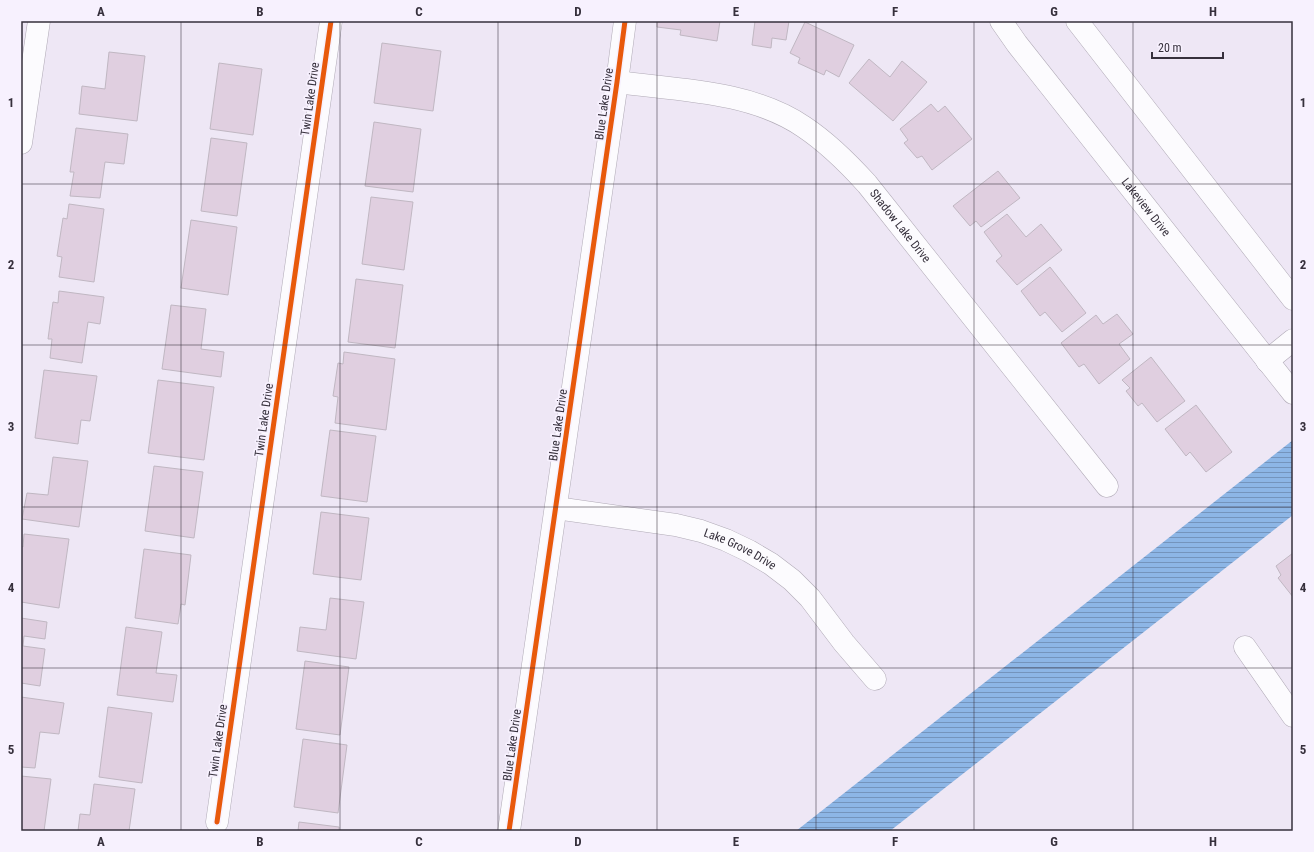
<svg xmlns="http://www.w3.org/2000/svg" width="1314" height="852" font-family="'Roboto Condensed',sans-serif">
  <defs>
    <pattern id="water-rules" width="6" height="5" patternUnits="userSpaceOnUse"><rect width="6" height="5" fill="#8db6e6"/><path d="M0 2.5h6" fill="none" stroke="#7494bc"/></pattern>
  </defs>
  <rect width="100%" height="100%" fill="#eee7f5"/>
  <path fill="url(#water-rules)" d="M1293 440V515L890 831H796Z"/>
  <path fill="#e0cfe0" stroke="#c0b7c2" d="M657 21H720L717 41 680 35 681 30 657 27Z
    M755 21H789L786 40 772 38 771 48 752 45Z
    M805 22 854 45 839 77 826 70 824 75 798 63 800 58 790 53Z
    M382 43 441 51 433 111 374 103Z
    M109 52 145 56 137 121 79 114 82 86 105 89Z
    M869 59 890 77 902 61 927 82 893 121 849 83Z
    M219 63 262 69 253 135 210 129Z
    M931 104 938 112 945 106 972 139 932 170 922 156 917 158 904 143 908 140 900 129Z
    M374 122 421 129 413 192 365 186Z
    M76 128 128 134 124 164 105 162 100 198 70 196 74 172H70Z
    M211 138 247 143 237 216 201 211Z
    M998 171 1020 198 981 227 976 221 970 226 953 206Z
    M371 197 413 202 404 270 362 264Z
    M69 204 104 209 94 282 59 277 62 257 57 256 63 218 67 219Z
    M1007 214 1026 237 1041 224 1062 250 1017 285 996 261 1002 256 984 232Z
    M191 220 237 227 228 295 181 288Z
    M1050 267 1086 313 1062 332 1045 312 1040 316 1021 291Z
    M356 279 403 285 395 348 348 342Z
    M59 291 104 297 100 324 88 322 82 363 50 358 52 339H48L53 302 58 303Z
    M171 305 206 309 201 349 224 352 221 377 162 369Z
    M1117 314 1133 334 1119 344 1130 359 1099 384 1084 364 1079 367 1061 343 1096 315 1103 324Z
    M344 352 395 359 386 430 335 423 338 397 333 396 338 363 343 364Z
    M1151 357 1185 401 1157 422 1142 403 1138 406 1126 391 1130 388 1122 380Z
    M44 370 97 376 90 421 81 420 78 444 35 438Z
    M158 380 214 387 204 460 148 453Z
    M1196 405 1232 452 1206 472 1190 452 1186 456 1165 429Z
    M330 430 376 436 367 502 321 496Z
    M53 457 88 461 79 527 22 519 27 493 48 495Z
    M154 466 203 472 194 538 145 531Z
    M321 512 369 518 361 580 313 574Z
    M24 534 69 539 59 608 21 602V546L23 547Z
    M144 549 191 555 185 605 181 604 178 624 135 618Z
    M1293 553V597L1278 578 1281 575 1276 566Z
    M330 598 364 602 356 659 297 651 300 627 326 630Z
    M21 618 47 622 45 639 24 636 23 646 45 649 40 686 21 683Z
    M126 627 162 632 156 673 177 675 173 702 117 695Z
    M305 661 349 667 340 735 296 729Z
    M21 697 64 703 59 734 40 732 35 768 21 767Z
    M108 707 152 713 142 783 99 777Z
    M303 739 347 745 338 813 294 807Z
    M21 776 51 779 44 831H21Z
    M94 784 135 789 129 831H78L80 814 90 815Z
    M299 822 339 827V831H298Z"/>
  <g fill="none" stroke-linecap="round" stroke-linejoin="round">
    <g stroke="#b0aab6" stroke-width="23">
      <g id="minor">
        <path id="s1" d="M1001 21 1017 44 1293 393"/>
        <path d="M1077 21 1293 299"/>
        <path id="s2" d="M617 82C678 90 752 91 804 127 828 143 848 163 867 184L1107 486"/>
        <path d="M21 143 39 21"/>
        <path d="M1267 361 1293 340"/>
        <path id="s3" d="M556 508 676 525 701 531 726 540 749 551 771 564 792 580 810 598 844 643 875 679"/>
        <path d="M1245 647 1293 716"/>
        <path d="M217 822 331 21"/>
        <path d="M509 831 617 82 625 21"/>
      </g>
    </g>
    <use href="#minor" stroke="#fcfbfe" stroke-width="22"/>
    <g stroke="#f7f1fe" stroke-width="8">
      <path id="cycleway" d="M217 822 331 21
        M509 831 617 82 625 21"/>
    </g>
    <use href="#cycleway" stroke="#e8590c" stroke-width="5"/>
  </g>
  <path fill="none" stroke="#36303c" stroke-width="1" stroke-opacity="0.55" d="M181 21V831M340 21V831M498 21V831M657 21V831M816 21V831M974 21V831M1133 21V831M21 184H1293M21 345H1293M21 507H1293M21 668H1293"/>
  <g text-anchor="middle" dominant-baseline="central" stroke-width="3.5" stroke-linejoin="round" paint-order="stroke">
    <g font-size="12" fill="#36303c" stroke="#f7f1fe">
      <text transform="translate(310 99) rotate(-82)">Twin Lake Drive</text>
      <text transform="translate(604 104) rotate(-82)">Blue Lake Drive</text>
      <text stroke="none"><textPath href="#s1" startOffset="236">Lakeview Drive</textPath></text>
      <text stroke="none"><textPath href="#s2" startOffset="333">Shadow Lake Drive</textPath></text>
      <text transform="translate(264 420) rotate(-82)">Twin Lake Drive</text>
      <text transform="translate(558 425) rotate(-82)">Blue Lake Drive</text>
      <text stroke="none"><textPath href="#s3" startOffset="190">Lake Grove Drive</textPath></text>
      <text transform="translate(218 741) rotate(-82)">Twin Lake Drive</text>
      <text transform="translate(512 745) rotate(-82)">Blue Lake Drive</text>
    </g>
  </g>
  <rect width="1314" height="852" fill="none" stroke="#f7f1fe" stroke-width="44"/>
  <path d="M1152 52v6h71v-6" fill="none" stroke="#36303c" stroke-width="2"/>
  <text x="1158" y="52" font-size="12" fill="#36303c" stroke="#f7f1fe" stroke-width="3" paint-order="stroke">20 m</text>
  <rect x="22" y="22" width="1270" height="808" fill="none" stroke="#36303c" stroke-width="1.5"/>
  <g font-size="13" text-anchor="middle" font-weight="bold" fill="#36303c">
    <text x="101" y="16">A</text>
    <text x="260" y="16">B</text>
    <text x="419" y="16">C</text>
    <text x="578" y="16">D</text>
    <text x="736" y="16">E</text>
    <text x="895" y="16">F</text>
    <text x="1054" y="16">G</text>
    <text x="1213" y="16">H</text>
    <text x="11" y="107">1</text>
    <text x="1303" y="107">1</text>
    <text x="11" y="269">2</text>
    <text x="1303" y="269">2</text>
    <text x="11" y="431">3</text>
    <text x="1303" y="431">3</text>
    <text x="11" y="592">4</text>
    <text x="1303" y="592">4</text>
    <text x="11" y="754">5</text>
    <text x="1303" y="754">5</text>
    <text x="101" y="846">A</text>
    <text x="260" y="846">B</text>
    <text x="419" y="846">C</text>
    <text x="578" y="846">D</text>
    <text x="736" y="846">E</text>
    <text x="895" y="846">F</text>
    <text x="1054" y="846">G</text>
    <text x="1213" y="846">H</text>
  </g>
</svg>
